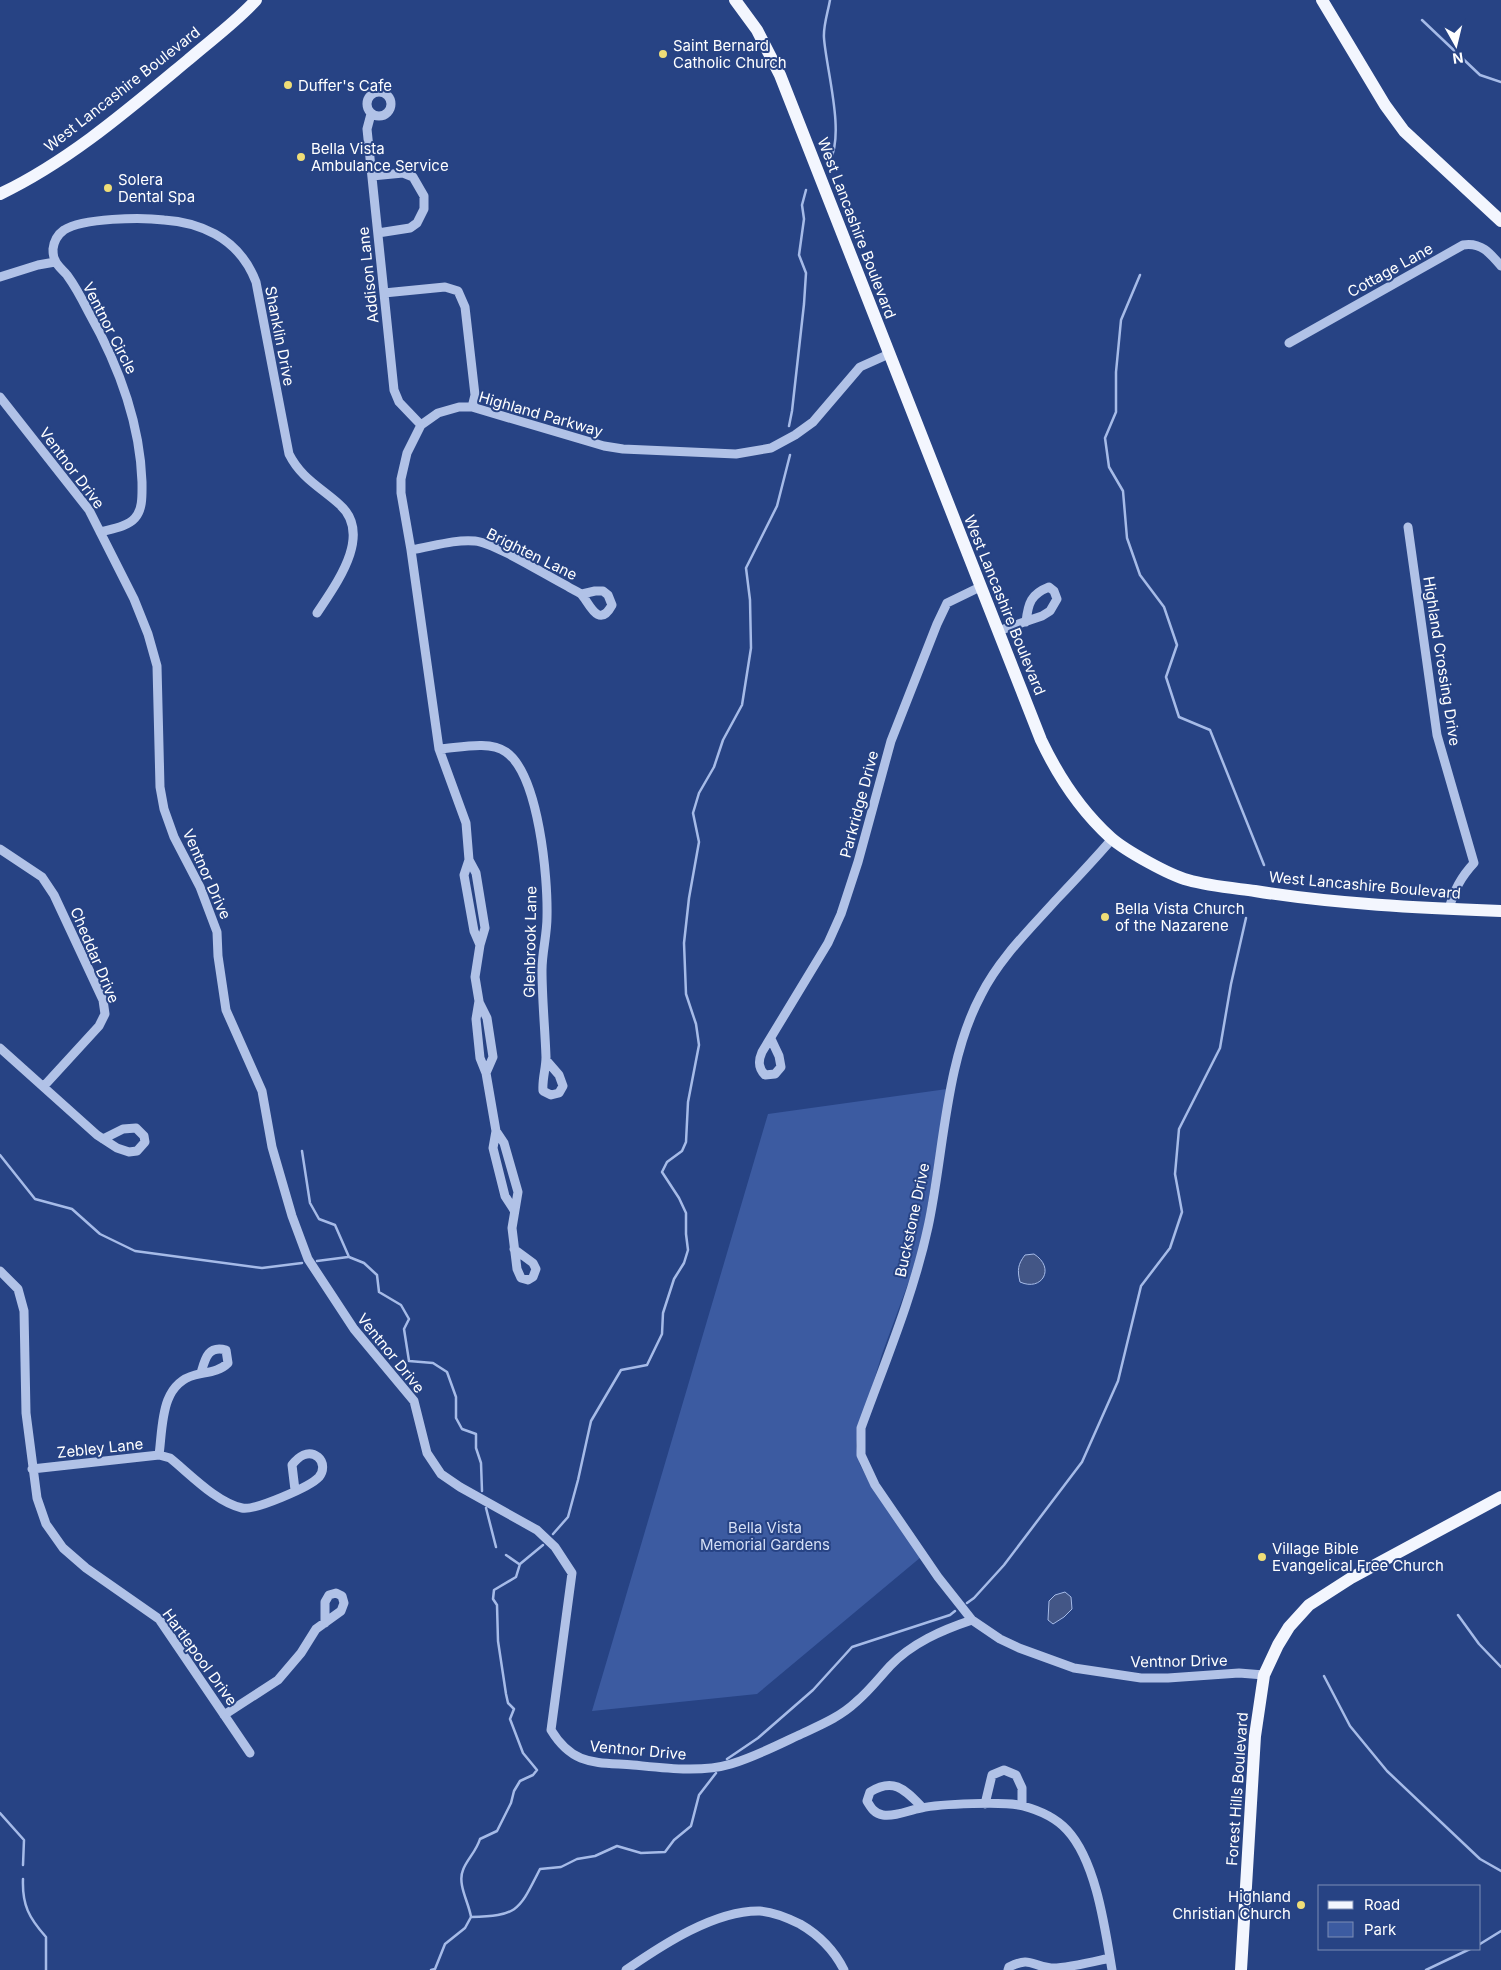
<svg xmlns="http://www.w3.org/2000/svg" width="1501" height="1970" font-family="Inter,sans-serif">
  <rect width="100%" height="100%" fill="#274384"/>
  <path fill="#3c5ba1" d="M947 1089 923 1233 913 1270 882 1354 858 1433 856 1446 860 1465 866 1476 921 1557 757 1694 592 1711 768 1114Z"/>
  <path fill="#435686" stroke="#a6bbe8" d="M1034 1254C1056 1268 1042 1292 1020 1282 1017 1270 1018 1264 1025 1255Z
    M1065 1592 1071 1597 1072 1609 1064 1617 1053 1624 1048 1620 1049 1601 1055 1595Z"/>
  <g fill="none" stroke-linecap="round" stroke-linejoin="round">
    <path stroke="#a6bbe8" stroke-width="2.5" d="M830 0C828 12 823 26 824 38 826 68 845 133 830 160
      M1422 20 1480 75 1501 82
      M1140 275 1121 320 1116 372V412L1105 438 1109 467 1123 491 1127 538 1140 575 1164 607 1177 645 1166 677 1179 717 1210 730 1264 865
      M789 426 792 411 804 304 806 273 799 255 804 219 802 205 806 190
      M302 1151 310 1203 319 1219 335 1225 349 1257 364 1263 377 1275 379 1292 401 1305 409 1319 404 1329 409 1361 433 1363 447 1372 456 1397V1418L462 1429 476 1434V1448L481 1463 482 1491
      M0 1155 35 1199 72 1209 100 1234 135 1251 262 1268 302 1263
      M317 1261 348 1257
      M486 1508 496 1547
      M553 1534 568 1517 578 1480 591 1421 621 1370 647 1365 662 1334 663 1313 674 1279 684 1263 688 1250 686 1234V1213L679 1198 662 1172 667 1162 682 1151 686 1142 688 1102 699 1045 696 1024 686 994 684 943 689 898 699 842 693 813 699 793 714 767 723 740 742 705 751 648 750 600 746 568 777 506 790 455
      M506 1555 519 1564
      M967 1603 974 1598 1004 1565 1082 1462 1118 1381 1141 1286 1170 1248 1182 1212 1175 1174 1179 1129 1220 1048 1231 984 1246 918
      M1458 1615 1479 1644 1501 1667
      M1324 1676 1350 1726 1387 1771 1480 1859 1501 1871
      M727 1759 758 1738 813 1690 852 1647 950 1615 955 1611
      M0 1813 24 1840 23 1865
      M23 1879C22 1905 29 1918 46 1937V1970
      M471 1917C519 1916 519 1910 540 1869L561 1867 577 1859 595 1856 617 1846 641 1853 665 1852 674 1840 691 1826 699 1795 716 1773
      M1480 1944 1501 1931
      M431 1970 435 1969 445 1944 465 1928 471 1917C469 1903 457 1884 463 1870 467 1859 476 1852 480 1839L497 1831 511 1803 514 1791 520 1781 533 1775 537 1770 523 1753 510 1719 514 1709 508 1703 506 1694 498 1641 497 1605 493 1599 494 1590 516 1577 520 1564 543 1545
      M1426 1970 1470 1949"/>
    <path stroke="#b1c2e7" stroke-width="9" d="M367 104a12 12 0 1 1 24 0a12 12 0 1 1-24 0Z
      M371 114 367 129 394 390 399 402 421 425
      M372 176 403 173 413 177 424 196V209L417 223 410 228 378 233
      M0 277 38 265 55 262
      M384 293 445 287 458 291 465 307 475 395 472 407
      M1289 343 1463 245C1481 242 1490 253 1501 266
      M0 397 89 510 134 599 148 634 157 666 160 787 164 809 174 837 200 887 217 932 218 956 226 1010 262 1091 272 1147 292 1216 308 1259 354 1329 414 1401 427 1453 441 1474 460 1487 537 1530 555 1547 572 1573 551 1730C573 1766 595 1762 633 1765 664 1768 701 1773 731 1764 754 1757 776 1746 797 1736 818 1726 839 1718 856 1702 869 1691 879 1678 890 1666 912 1643 942 1630 972 1620L1000 1639 1019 1648 1074 1668 1141 1678H1168L1239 1673 1264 1675
      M1408 527 1437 735 1474 863C1461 877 1454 890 1449 909
      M100 532C111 529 127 527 135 518 143 509 142 495 142 482 140 421 118 364 88 311 82 299 75 286 67 275 63 270 57 266 55 260 53 257 53 253 53 249 54 241 57 235 64 230 83 218 141 217 164 220 181 221 200 226 215 234 235 245 248 261 256 282L289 454C301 478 320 487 339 504 374 534 336 584 317 613
      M411 550C431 547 454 539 475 541 495 543 547 576 567 586 571 589 577 591 581 594 588 600 598 631 612 605L608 595 603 591H595L582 594
      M998 631 1042 616 1050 611 1057 599 1054 591 1049 587C1031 594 1028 603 1026 622
      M439 749C458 748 489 740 506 752 539 775 548 878 547 917 547 935 542 952 542 970 542 999 545 1028 546 1057 546 1069 542 1079 543 1091L551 1095 559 1093 563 1086 559 1075 546 1060
      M0 849 42 877 54 895 103 1000 105 1014 99 1026 44 1086
      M469 860 476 873 485 928 480 945 475 977 479 1001 476 1019 480 1058 486 1073 496 1131 493 1148 505 1196 514 1210
      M480 945 474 931 464 875 469 860 466 823 439 749 411 550 401 493V479L407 453 421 425 438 413 459 407H472L604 446 623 449 736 454 771 448 795 435 813 422 860 367 889 354
      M479 1002 487 1018 493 1057 486 1073
      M771 1039 779 1056 781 1067 775 1074 765 1075C758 1068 758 1061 762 1052L828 943 841 914 858 862 891 741 937 624 947 603 980 587
      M0 1048 97 1135 117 1148 129 1152 137 1151 145 1142 144 1136 136 1128 123 1129 103 1139
      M496 1131 504 1143 518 1192 512 1228 517 1269 521 1278 528 1280 533 1277 536 1269 533 1263 514 1249
      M0 1271 18 1289 24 1311 26 1413 37 1498 46 1524 63 1548 86 1568 159 1619 250 1753
      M159 1455C163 1426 160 1384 195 1375 207 1372 219 1372 228 1363L226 1350C208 1345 205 1359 201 1373
      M32 1469 159 1455 170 1458C190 1474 216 1502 242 1508 254 1511 310 1487 319 1477 324 1471 324 1462 318 1457 308 1449 298 1457 292 1465L295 1490
      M972 1620 938 1577 875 1485 861 1455V1428C885 1362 913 1296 928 1227 944 1153 945 1062 981 995 999 959 1029 930 1056 900 1075 880 1094 860 1112 839
      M224 1715 278 1680 301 1653 316 1629 341 1611 344 1603 342 1596 336 1593 329 1595 325 1602V1623
      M985 1804 992 1775 1004 1770 1016 1775 1022 1788V1805
      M922 1807C905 1790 894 1777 870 1792L867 1801C871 1808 875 1814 883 1815 896 1817 909 1810 921 1808 939 1804 1006 1801 1023 1806 1038 1810 1056 1818 1067 1830 1096 1861 1105 1928 1112 1970
      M626 1970C662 1945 715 1910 760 1911 774 1912 788 1918 800 1924 819 1935 834 1950 844 1970
      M1008 1970 1009 1967C1031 1956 1031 1966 1051 1968 1064 1969 1096 1961 1110 1958"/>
    <path stroke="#f3f6fe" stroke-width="12" d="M735 0 757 30 780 75 1041 740C1059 778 1080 810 1111 838 1126 851 1169 875 1188 880 1209 886 1233 888 1255 891 1336 904 1419 908 1501 911
      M1322 0 1385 105 1404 131 1501 221
      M0 194C69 161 129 109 188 60 211 40 236 22 256 0
      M1241 1970 1255 1736 1264 1675 1278 1645 1289 1627 1309 1605 1351 1578 1501 1497"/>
  </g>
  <g fill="#efdd77" stroke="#274384" stroke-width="2">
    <circle cx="663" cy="54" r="5"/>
    <circle cx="288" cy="85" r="5"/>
    <circle cx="301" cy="157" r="5"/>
    <circle cx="108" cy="188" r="5"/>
    <circle cx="1105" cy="917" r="5"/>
    <circle cx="1262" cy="1557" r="5"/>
    <circle cx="1301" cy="1905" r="5"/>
  </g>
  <g text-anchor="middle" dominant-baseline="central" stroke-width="4" stroke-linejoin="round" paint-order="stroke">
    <g font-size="15" fill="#fff" stroke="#274384" text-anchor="start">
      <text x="673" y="45">Saint Bernard<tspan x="673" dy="17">Catholic Church</tspan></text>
      <text x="298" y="85">Duffer's Cafe</text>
      <text x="311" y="148">Bella Vista<tspan x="311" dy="17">Ambulance Service</tspan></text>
      <text x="118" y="179">Solera<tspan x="118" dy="17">Dental Spa</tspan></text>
      <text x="1115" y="908">Bella Vista Church<tspan x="1115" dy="17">of the Nazarene</tspan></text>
      <text x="1272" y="1548">Village Bible<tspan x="1272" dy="17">Evangelical Free Church</tspan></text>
      <text x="1291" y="1896" text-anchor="end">Highland<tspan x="1291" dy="17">Christian Church</tspan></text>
    </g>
    <g font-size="15" fill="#fff" stroke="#274384">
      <text transform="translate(122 89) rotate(-38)">West Lancashire Boulevard</text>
      <text transform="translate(857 228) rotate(69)">West Lancashire Boulevard</text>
      <text transform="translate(1390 270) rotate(-29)">Cottage Lane</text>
      <text transform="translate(368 275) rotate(-96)">Addison Lane</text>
      <text transform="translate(110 328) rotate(63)">Ventnor Circle</text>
      <text transform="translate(280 336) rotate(79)">Shanklin Drive</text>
      <text transform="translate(541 414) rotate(16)">Highland Parkway</text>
      <text transform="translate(72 468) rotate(53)">Ventnor Drive</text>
      <text transform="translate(532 554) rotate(26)">Brighten Lane</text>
      <text transform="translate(1005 605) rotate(68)">West Lancashire Boulevard</text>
      <text transform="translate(1442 661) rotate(81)">Highland Crossing Drive</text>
      <text transform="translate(859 804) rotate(-75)">Parkridge Drive</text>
      <text transform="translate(207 874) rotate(66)">Ventnor Drive</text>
      <text transform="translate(1365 885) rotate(5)">West Lancashire Boulevard</text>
      <text transform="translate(530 942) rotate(-89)">Glenbrook Lane</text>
      <text transform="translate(95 955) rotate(67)">Cheddar Drive</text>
      <text transform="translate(912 1220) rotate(-78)">Buckstone Drive</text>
      <text transform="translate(391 1353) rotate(51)">Ventnor Drive</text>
      <text transform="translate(100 1448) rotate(-6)">Zebley Lane</text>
      <text transform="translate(200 1657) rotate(54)">Hartlepool Drive</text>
      <text transform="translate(1179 1661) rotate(-1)">Ventnor Drive</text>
      <text transform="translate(638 1750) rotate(5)">Ventnor Drive</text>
      <text transform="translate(1237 1789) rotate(-86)">Forest Hills Boulevard</text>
    </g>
    <g font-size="15" fill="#d5dff6" stroke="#274384">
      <text x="765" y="1527">Bella Vista<tspan x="765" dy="17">Memorial Gardens</tspan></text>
    </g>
  </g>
  <rect x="1318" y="1885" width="162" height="65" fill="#274384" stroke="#7d8eb5"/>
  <rect x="1328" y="1901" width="25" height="8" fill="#f3f6fe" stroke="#7d8eb5"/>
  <text x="1364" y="1910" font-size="15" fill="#ffffff">Road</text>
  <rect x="1328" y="1922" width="25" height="15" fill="#3c5ba1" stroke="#7d8eb5"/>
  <text x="1364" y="1935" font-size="15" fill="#ffffff">Park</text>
  <g transform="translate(1456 45) rotate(172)" stroke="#274384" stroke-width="4" paint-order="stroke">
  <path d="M0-4L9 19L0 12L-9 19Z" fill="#ffffff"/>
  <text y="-8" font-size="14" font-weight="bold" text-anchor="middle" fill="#ffffff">N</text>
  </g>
</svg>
